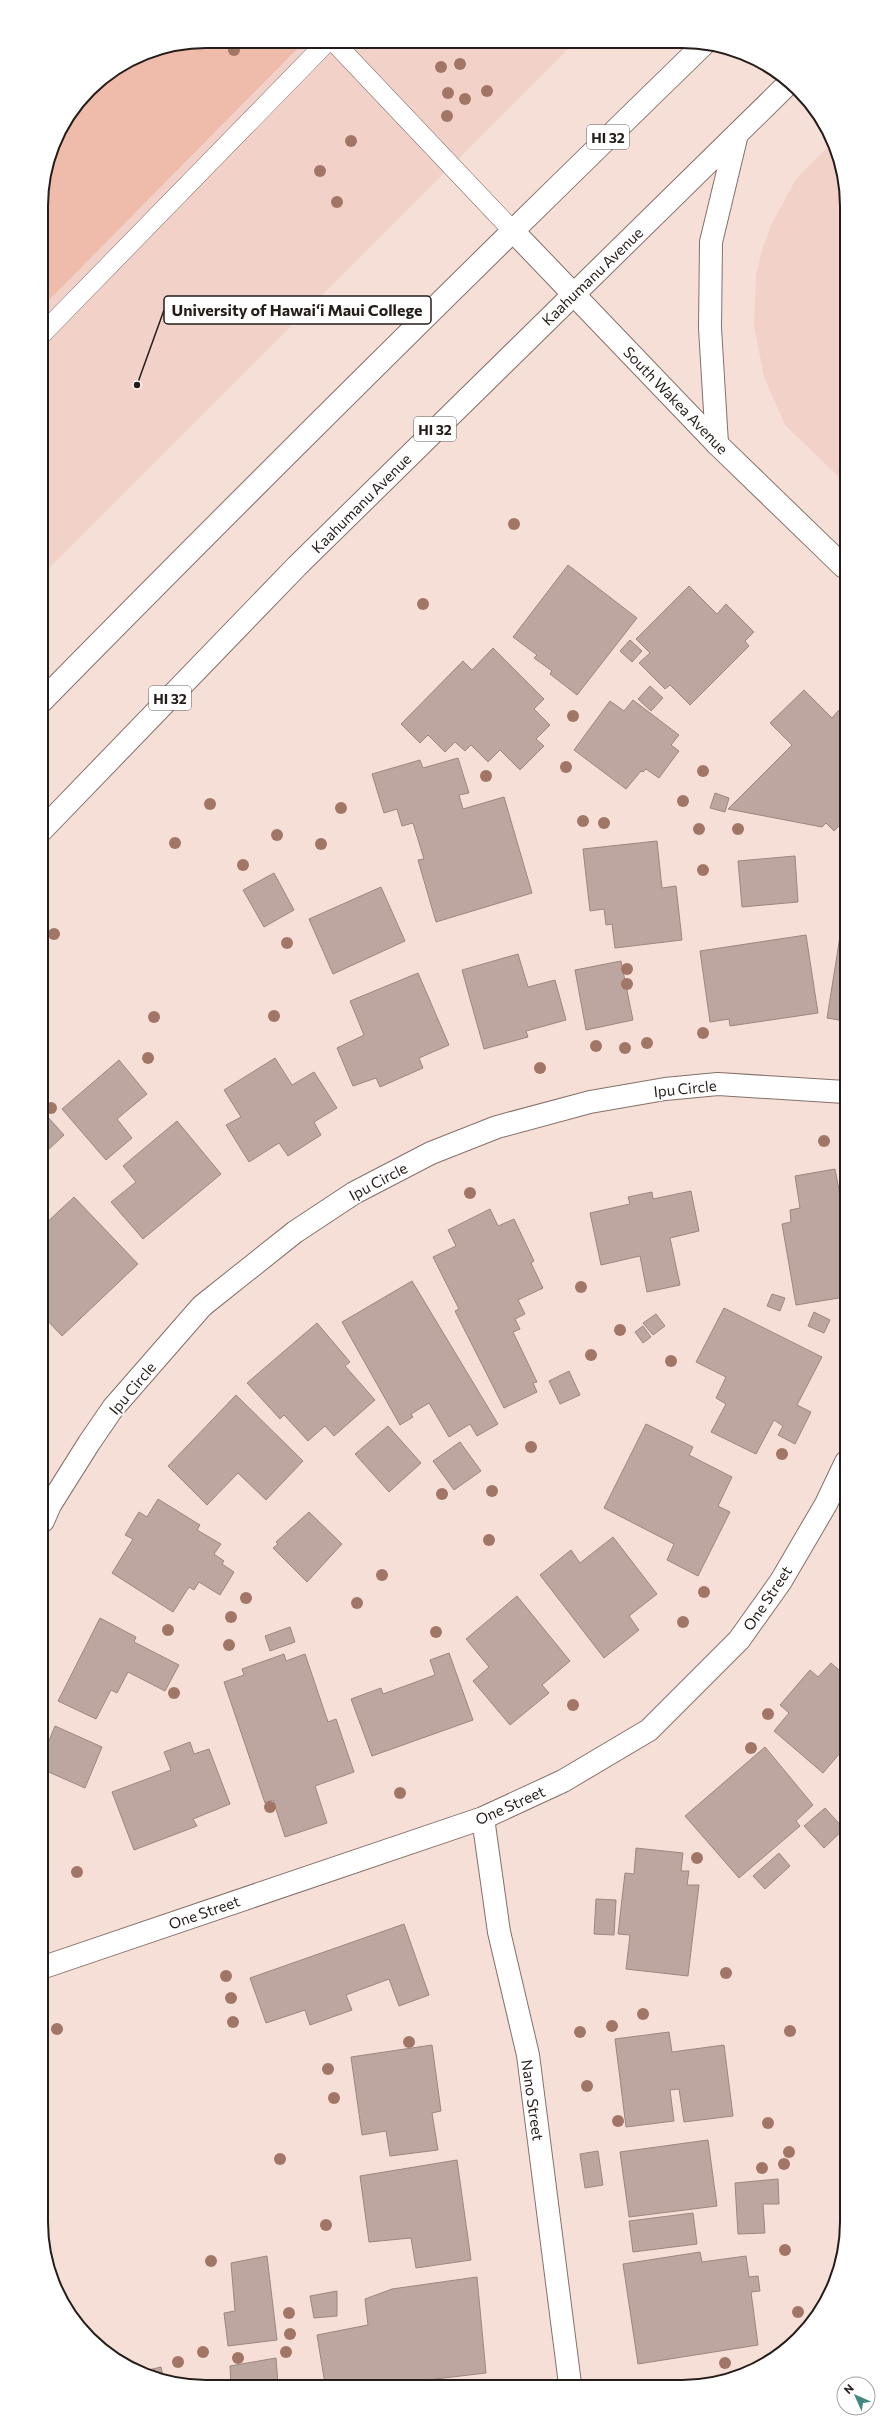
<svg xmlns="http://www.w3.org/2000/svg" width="888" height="2428" font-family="Commissioner,sans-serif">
  <rect width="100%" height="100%" fill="#f6dfd7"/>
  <path fill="#f2d2c8" d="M206 41 574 43 42 575 41 195 58 133 97 82 143 54Z
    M832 143 844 174V482L785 425 764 377 754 326 756 275 762 250 771 225 796 179Z"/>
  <path fill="#efbbab" d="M206 41 304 42 45 304 42 301 41 195 58 133 97 82 143 54Z"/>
  <path fill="#bda69f" stroke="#9c8780" d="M568 565 637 618 577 695 550 674 552 671 534 658 537 655 513 637Z
    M689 586 717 614 726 604 754 632 745 641 749 646 690 705 670 685 665 689 639 663 650 653 636 639Z
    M630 640 642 651 632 662 620 651Z
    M493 648 544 699 534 709 550 725 536 739 544 746 520 770 500 750 488 762 471 745 465 751 455 742 445 752 428 735 420 743 401 724 463 661 472 670Z
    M650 686 663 698 651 711 638 699Z
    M804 690 832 718 839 710 845 715V820L834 831 826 823 822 827 728 809 792 745 770 723Z
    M633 700 679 735 671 745 679 751 659 778 646 769 643 772 641 771 626 789 574 750 610 701 624 711Z
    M458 758 469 793 459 795 463 809 504 797 532 893 436 922 418 860 424 859 413 823 402 826 397 809 384 813 372 774 420 760 423 768Z
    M715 793 729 798 725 812 710 808Z
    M657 841 662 888 676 886 682 940 615 948 612 924 606 925 604 909 590 911 583 849Z
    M795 856 798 902 742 907 738 861Z
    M274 873 294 910 264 927 243 890Z
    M381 887 405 941 333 974 309 919Z
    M841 930 845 931V1021L827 1018Z
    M806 935 818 1013 730 1026 729 1019 710 1022 700 951Z
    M518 954 528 987 555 980 566 1020 526 1031 528 1037 484 1049 462 970Z
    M621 961 633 1020 586 1030 575 970Z
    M418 973 449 1045 419 1058 423 1068 380 1087 376 1078 353 1086 337 1048 364 1035 350 1001Z
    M275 1058 292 1085 314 1072 337 1108 314 1122 321 1135 288 1156 279 1143 249 1162 226 1125 241 1117 224 1090Z
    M119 1060 147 1094 117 1119 132 1138 106 1160 62 1109Z
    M46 1115 64 1135 48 1150 43 1145V1119Z
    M177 1121 221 1174 143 1239 111 1202 136 1182 123 1166Z
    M835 1169 840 1195 845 1194V1297L796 1305 782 1224 791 1222 790 1210 800 1208 795 1176Z
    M691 1191 699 1231 670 1238 680 1285 647 1292 640 1256 601 1265 590 1213 630 1204 628 1197 652 1192 653 1199Z
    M74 1197 138 1264 62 1336 43 1316V1226Z
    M490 1209 498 1226 514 1219 534 1261 531 1263 543 1288 518 1300 525 1314 515 1319 520 1329 513 1332 537 1382 533 1383 537 1392 504 1408 459 1319 455 1311 459 1309 433 1257 456 1246 448 1230Z
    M412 1281 498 1424 477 1436 470 1424 449 1437 429 1403 411 1414 413 1417 400 1425 342 1322Z
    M772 1294 785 1298 780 1311 767 1306Z
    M724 1308 822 1357 797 1405 811 1412 795 1444 778 1435 783 1426 774 1420 756 1454 711 1432 726 1404 716 1398 726 1377 696 1362Z
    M814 1312 830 1320 824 1333 808 1326Z
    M656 1314 665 1326 653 1335 643 1323Z
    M317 1323 350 1362 345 1366 375 1400 334 1436 325 1426 308 1441 284 1415 280 1419 247 1383Z
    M643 1326 651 1337 643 1343 635 1332Z
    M569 1371 580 1395 560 1404 549 1381Z
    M236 1395 303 1461 266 1500 238 1473 207 1505 168 1466Z
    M646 1424 693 1447 689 1455 732 1477 718 1506 730 1512 698 1576 667 1560 674 1544 604 1508Z
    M388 1426 421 1463 389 1492 355 1454Z
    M460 1442 481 1471 454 1490 433 1461Z
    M158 1499 200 1525 197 1530 221 1544 214 1554 224 1561 222 1564 234 1572 220 1595 199 1582 194 1590 189 1587 173 1612 112 1573 133 1539 125 1535 139 1512 147 1517Z
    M309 1512 342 1544 307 1582 273 1548 278 1544 276 1542Z
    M613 1537 657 1594 629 1616 639 1630 604 1658 540 1575 571 1550 580 1563Z
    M517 1596 570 1661 542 1685 549 1693 510 1725 473 1681 489 1667 466 1639Z
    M100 1618 136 1637 134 1642 179 1665 165 1691 128 1672 117 1693 111 1690 96 1719 58 1701Z
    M290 1627 295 1642 270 1651 265 1636Z
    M449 1653 473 1720 372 1756 351 1699 381 1688 383 1694 435 1675 430 1660Z
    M284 1654 286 1661 305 1654 328 1722 336 1719 354 1772 315 1786 327 1823 285 1837 273 1800 265 1803 224 1682 244 1675 242 1669Z
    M831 1663 846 1676V1746L823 1773 774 1731 789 1713 780 1705 810 1670 818 1677Z
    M55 1726 102 1747 85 1788 44 1770V1753Z
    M190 1742 194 1754 209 1749 230 1804 193 1819 197 1826 134 1850 112 1792 171 1770 164 1752Z
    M765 1747 813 1805 796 1821 800 1826 739 1878 685 1816Z
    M825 1808 844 1829 824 1848 804 1826Z
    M636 1848 683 1853 681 1871H689L687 1885H699L688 1976 626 1969 630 1935 618 1934 625 1873 634 1874Z
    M779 1853 790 1866 765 1889 753 1876Z
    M596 1899 616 1900 614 1935 594 1934Z
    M404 1924 429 1995 399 2006 389 1979 346 1995 352 2010 310 2025 305 2010 266 2023 250 1978Z
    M669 2032 672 2052 724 2045 733 2116 684 2122 679 2089 670 2090 674 2121 626 2127 615 2039Z
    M432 2045 441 2111 432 2113 438 2150 390 2156 386 2131 362 2135 351 2057Z
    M708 2140 717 2206 629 2217 620 2152Z
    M598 2151 603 2185 585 2188 580 2154Z
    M457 2160 471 2260 416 2268 411 2238 369 2242 360 2176Z
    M778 2179 779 2204H763L765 2233 738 2234 735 2183Z
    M693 2213 697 2244 633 2252 629 2221Z
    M700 2252 702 2262 746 2256 749 2277 758 2276 760 2291 751 2292 758 2345 638 2364 623 2264Z
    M267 2256 277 2340 228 2346 224 2313 235 2311 231 2263Z
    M477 2277 486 2373 393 2384H325L317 2335 368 2325 365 2299 392 2289Z
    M337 2291V2316L314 2318 310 2296Z
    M276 2358 278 2384H231L230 2366Z
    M161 2367 164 2380 140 2372Z"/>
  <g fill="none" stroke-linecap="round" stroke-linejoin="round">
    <g stroke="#85706a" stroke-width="20">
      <path id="lane" d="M334 42 512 230
        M42 334 327 42"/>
    </g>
    <g stroke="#85706a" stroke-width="24">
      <path id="street" d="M43 1521 50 1505 89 1443 113 1408 202 1306 295 1232 354 1193 431 1153 497 1127 590 1102 665 1089 718 1084 845 1092
        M483 1818 499 1932 528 2055 570 2384
        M44 1967 483 1818 563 1781 649 1730 739 1640 781 1581 826 1504 846 1462"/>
    </g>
    <g stroke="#85706a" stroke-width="24">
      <path id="secondary" d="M512 230 717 444 844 567"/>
    </g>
    <g stroke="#85706a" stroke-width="24">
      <path id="primary" d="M717 444 710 328 711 242 737 134
        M42 701C260 479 481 261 704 44
        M42 830 297 566 789 83"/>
    </g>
    <use href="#lane" stroke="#fff" stroke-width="19"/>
    <use href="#street" stroke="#fff" stroke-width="22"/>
    <use href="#secondary" stroke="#fff" stroke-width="22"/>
    <use href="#primary" stroke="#fff" stroke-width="22"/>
  </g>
  <g fill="#a27667">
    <circle cx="234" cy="50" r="6"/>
    <circle cx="460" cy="64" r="6"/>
    <circle cx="441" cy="67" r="6"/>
    <circle cx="487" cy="91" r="6"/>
    <circle cx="448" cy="93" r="6"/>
    <circle cx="465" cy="99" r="6"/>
    <circle cx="447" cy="116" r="6"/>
    <circle cx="351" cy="141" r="6"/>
    <circle cx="320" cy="171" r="6"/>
    <circle cx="337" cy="202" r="6"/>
    <circle cx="514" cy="524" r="6"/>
    <circle cx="423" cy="604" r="6"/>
    <circle cx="573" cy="716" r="6"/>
    <circle cx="566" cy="767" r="6"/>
    <circle cx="703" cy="771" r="6"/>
    <circle cx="486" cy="776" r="6"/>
    <circle cx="683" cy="801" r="6"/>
    <circle cx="210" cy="804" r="6"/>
    <circle cx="341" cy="808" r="6"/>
    <circle cx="583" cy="821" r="6"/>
    <circle cx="604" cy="823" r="6"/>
    <circle cx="699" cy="829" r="6"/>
    <circle cx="738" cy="829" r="6"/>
    <circle cx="277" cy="835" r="6"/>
    <circle cx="175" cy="843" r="6"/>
    <circle cx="321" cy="844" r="6"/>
    <circle cx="243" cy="865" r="6"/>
    <circle cx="703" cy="870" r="6"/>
    <circle cx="54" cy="934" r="6"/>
    <circle cx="287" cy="943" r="6"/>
    <circle cx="627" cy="969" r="6"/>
    <circle cx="627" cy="984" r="6"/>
    <circle cx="274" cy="1016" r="6"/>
    <circle cx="154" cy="1017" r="6"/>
    <circle cx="703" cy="1033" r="6"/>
    <circle cx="647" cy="1043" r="6"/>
    <circle cx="596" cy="1046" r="6"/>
    <circle cx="625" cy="1048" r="6"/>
    <circle cx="148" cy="1058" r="6"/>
    <circle cx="540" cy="1068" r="6"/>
    <circle cx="51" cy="1108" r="6"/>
    <circle cx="824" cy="1141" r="6"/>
    <circle cx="470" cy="1193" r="6"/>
    <circle cx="581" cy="1287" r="6"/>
    <circle cx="620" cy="1330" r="6"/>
    <circle cx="591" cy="1355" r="6"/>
    <circle cx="671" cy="1361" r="6"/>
    <circle cx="531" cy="1447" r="6"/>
    <circle cx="782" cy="1454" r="6"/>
    <circle cx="492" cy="1491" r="6"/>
    <circle cx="442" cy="1494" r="6"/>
    <circle cx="489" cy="1540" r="6"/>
    <circle cx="382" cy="1575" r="6"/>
    <circle cx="704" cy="1592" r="6"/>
    <circle cx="246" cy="1598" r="6"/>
    <circle cx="357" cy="1603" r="6"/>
    <circle cx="231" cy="1617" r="6"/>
    <circle cx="683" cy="1622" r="6"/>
    <circle cx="168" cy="1630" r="6"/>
    <circle cx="436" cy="1632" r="6"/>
    <circle cx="229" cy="1645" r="6"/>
    <circle cx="174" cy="1693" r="6"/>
    <circle cx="573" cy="1705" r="6"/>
    <circle cx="768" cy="1714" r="6"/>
    <circle cx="751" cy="1748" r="6"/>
    <circle cx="400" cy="1793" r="6"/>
    <circle cx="270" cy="1807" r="6"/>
    <circle cx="697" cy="1858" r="6"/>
    <circle cx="77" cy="1872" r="6"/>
    <circle cx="726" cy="1973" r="6"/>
    <circle cx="226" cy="1976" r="6"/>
    <circle cx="231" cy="1998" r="6"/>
    <circle cx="643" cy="2014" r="6"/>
    <circle cx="233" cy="2022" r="6"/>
    <circle cx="612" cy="2026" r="6"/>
    <circle cx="57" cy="2029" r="6"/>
    <circle cx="790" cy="2031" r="6"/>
    <circle cx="580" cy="2032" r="6"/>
    <circle cx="409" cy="2042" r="6"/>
    <circle cx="328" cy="2069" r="6"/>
    <circle cx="587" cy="2086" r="6"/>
    <circle cx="334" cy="2098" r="6"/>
    <circle cx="618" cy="2121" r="6"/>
    <circle cx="768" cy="2123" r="6"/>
    <circle cx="789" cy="2152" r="6"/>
    <circle cx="280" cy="2159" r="6"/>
    <circle cx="784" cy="2164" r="6"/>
    <circle cx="762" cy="2168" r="6"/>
    <circle cx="326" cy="2225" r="6"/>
    <circle cx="785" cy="2250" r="6"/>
    <circle cx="211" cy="2261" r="6"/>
    <circle cx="798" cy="2312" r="6"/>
    <circle cx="289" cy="2313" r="6"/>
    <circle cx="290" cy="2334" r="6"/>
    <circle cx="203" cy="2352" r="6"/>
    <circle cx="286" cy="2352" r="6"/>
    <circle cx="238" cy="2358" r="6"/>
    <circle cx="178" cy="2362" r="6"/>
    <circle cx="725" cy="2363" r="6"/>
  </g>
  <g text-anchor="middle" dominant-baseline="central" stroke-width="3.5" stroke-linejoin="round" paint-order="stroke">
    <g fill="#fff" stroke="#66615f" stroke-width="1">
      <rect x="587" y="125" width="42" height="24" rx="3"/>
      <rect x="414" y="417" width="42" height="24" rx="3"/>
      <rect x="149" y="686" width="42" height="24" rx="3"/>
    </g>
    <g font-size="14" font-weight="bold" fill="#251d1a">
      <text x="608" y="137">HI 32</text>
      <text x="435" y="429">HI 32</text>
      <text x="170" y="698">HI 32</text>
    </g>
    <g font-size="15" fill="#251d1a" stroke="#fff">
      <text transform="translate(592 276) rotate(-44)">Kaahumanu Avenue</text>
      <text transform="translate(676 400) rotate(46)">South Wakea Avenue</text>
      <text transform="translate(361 503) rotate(-45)">Kaahumanu Avenue</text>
      <text transform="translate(685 1088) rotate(-6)">Ipu Circle</text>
      <text transform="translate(378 1181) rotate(-28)">Ipu Circle</text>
      <text transform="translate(132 1388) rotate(-50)">Ipu Circle</text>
      <text transform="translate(767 1598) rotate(-56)">One Street</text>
      <text transform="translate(510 1805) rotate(-24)">One Street</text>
      <text transform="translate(204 1912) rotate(-19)">One Street</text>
      <text transform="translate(533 2100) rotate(82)">Nano Street</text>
    </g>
  </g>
  <path d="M0 0H888V2428H0ZM206 48H682A158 158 0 0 1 840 206V2222A158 158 0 0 1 682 2380H206A158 158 0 0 1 48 2222V206A158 158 0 0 1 206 48Z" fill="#fff" fill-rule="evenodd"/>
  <path fill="none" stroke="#251d1a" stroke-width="2" d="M206 48H682A158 158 0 0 1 840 206V2222A158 158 0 0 1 682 2380H206A158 158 0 0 1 48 2222V206A158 158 0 0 1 206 48Z"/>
  <path fill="none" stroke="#251d1a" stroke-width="1.5" d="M137 385L164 310"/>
  <circle fill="#251d1a" stroke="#fff" stroke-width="1.5" cx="137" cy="385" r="4"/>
  <rect fill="#fff" stroke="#251d1a" stroke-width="1.5" x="164" y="296" width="267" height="28" rx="4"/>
  <g font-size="16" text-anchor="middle" font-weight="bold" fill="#251d1a">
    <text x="297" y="316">University of Hawai‘i Maui College</text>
  </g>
  <g transform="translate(856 2396) rotate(315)"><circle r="19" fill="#ffffff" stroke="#a8a5a3"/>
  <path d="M0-3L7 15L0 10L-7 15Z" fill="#418880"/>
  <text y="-6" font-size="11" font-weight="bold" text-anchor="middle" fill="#251d1a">N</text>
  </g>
</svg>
